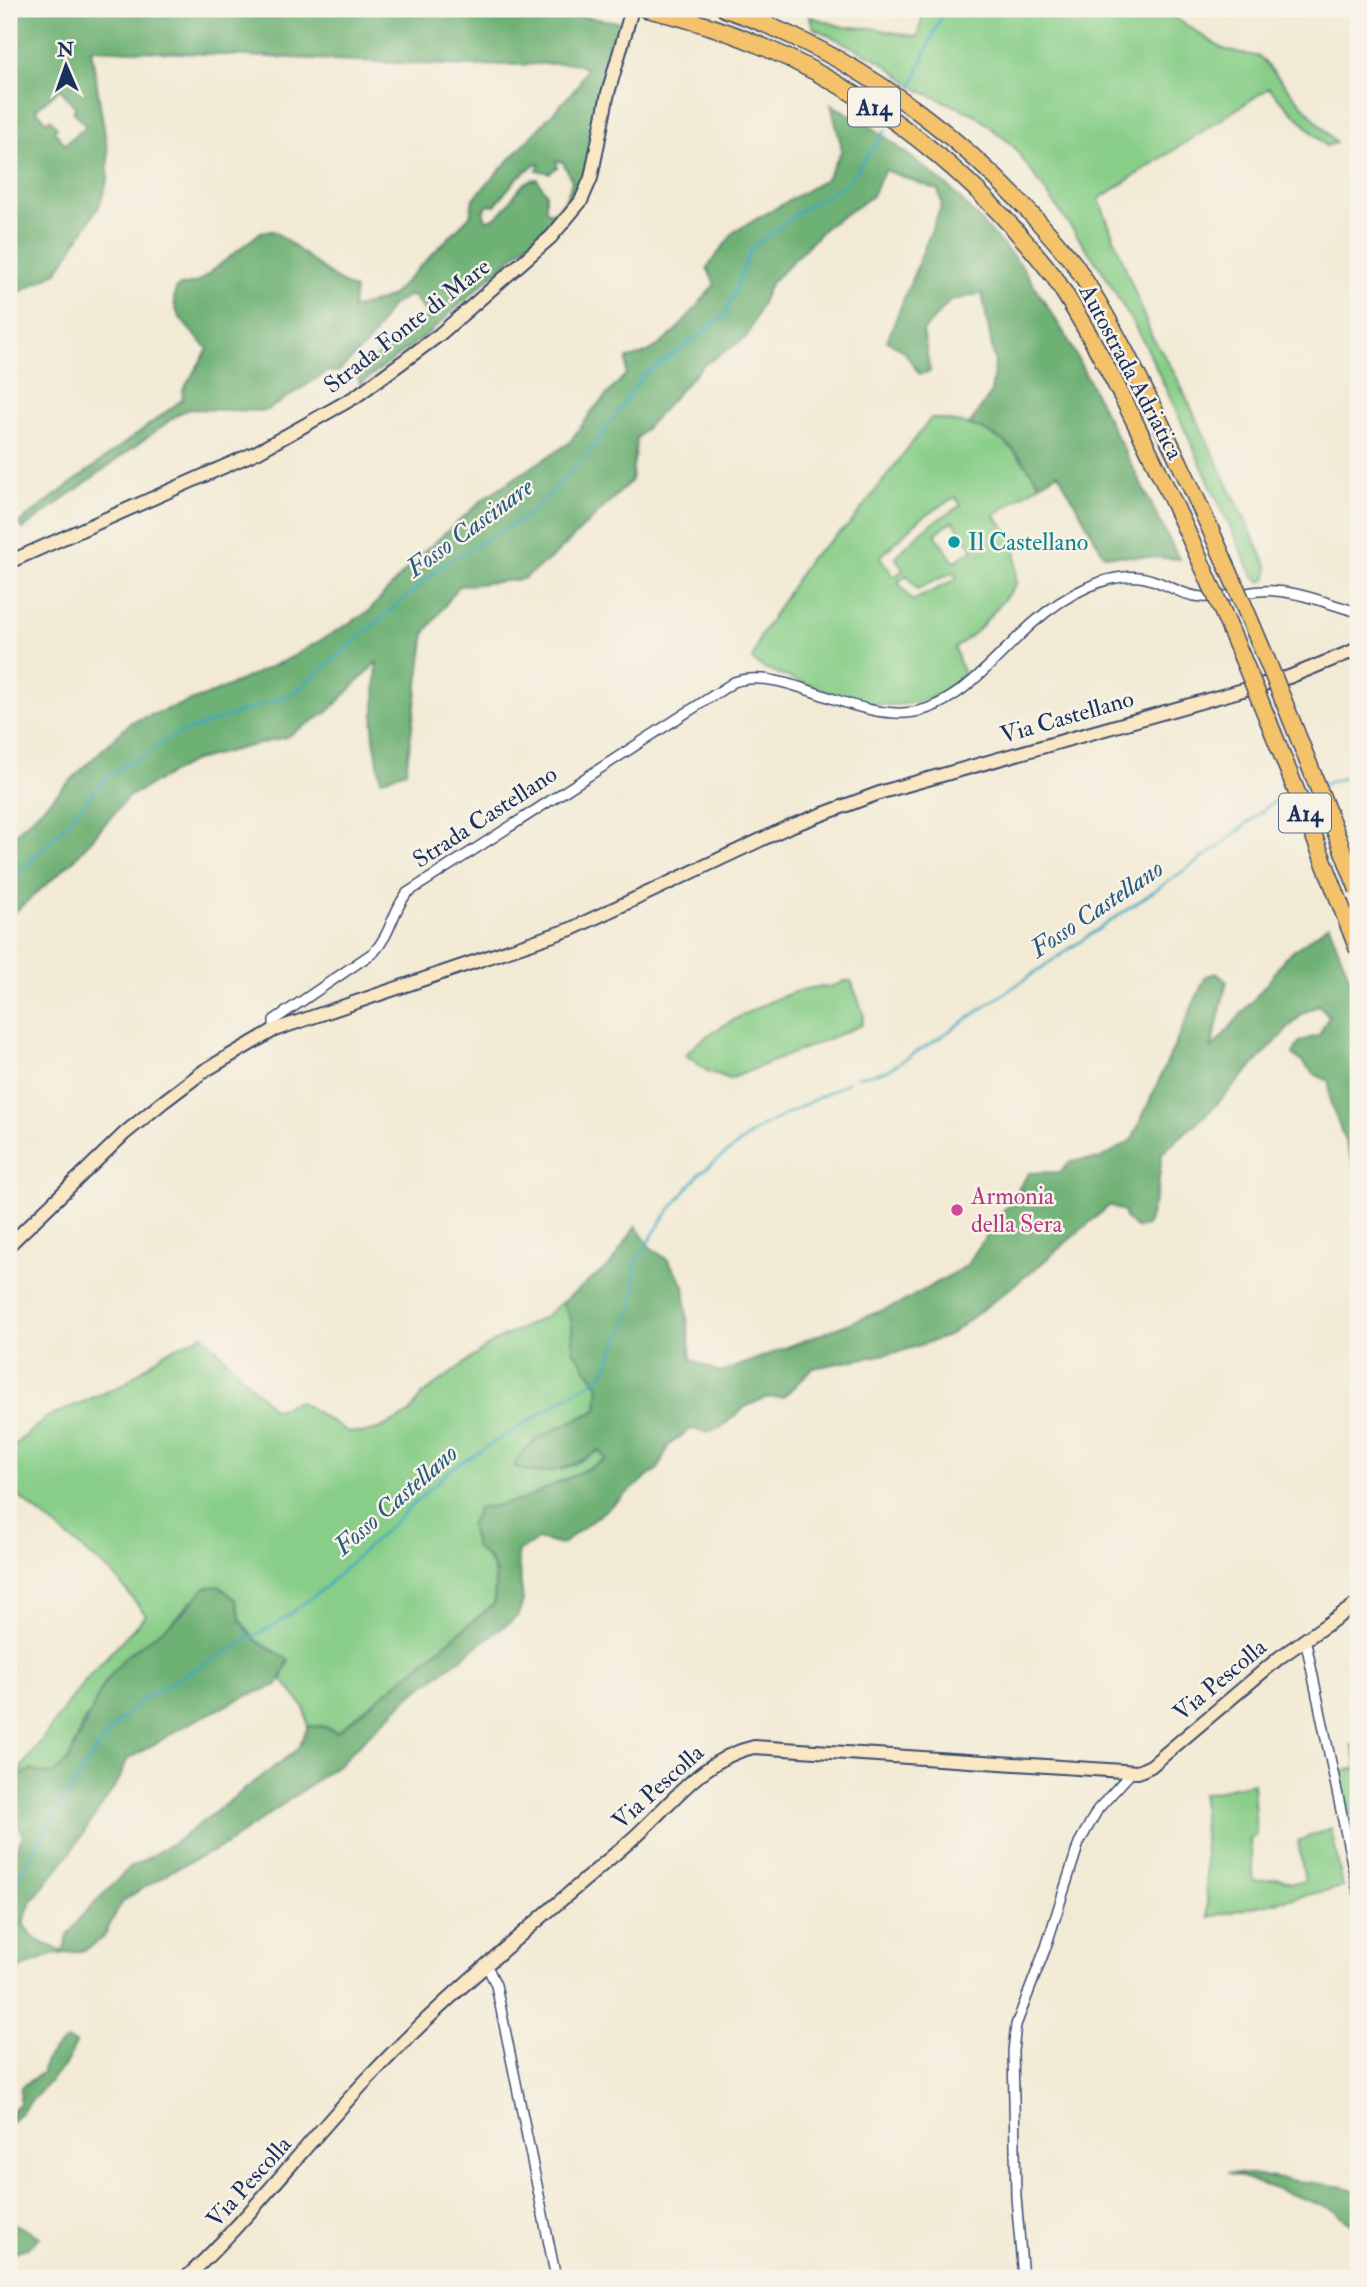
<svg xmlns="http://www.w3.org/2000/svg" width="1367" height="2287" font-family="'IM FELL Double Pica',serif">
  <rect width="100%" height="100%" fill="#f7f3e8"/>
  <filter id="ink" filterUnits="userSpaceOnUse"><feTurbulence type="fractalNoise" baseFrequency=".0143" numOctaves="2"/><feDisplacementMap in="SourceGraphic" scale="14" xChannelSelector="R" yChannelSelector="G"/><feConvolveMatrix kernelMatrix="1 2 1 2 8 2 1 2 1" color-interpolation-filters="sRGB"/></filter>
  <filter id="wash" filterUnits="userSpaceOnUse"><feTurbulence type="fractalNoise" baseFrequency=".00686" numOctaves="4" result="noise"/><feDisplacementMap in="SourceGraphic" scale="28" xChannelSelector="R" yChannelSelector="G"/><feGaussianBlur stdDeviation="1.57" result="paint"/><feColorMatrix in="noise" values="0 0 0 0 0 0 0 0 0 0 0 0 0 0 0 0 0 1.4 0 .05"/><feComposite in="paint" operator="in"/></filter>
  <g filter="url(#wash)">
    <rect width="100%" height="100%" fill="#f2ead4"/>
    <path fill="#88ce88" stroke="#527e73" stroke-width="2" fill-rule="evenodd" d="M924 9H1162L1223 49 1260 57 1336 143 1326 146 1269 88 1099 199 1152 337 1172 368 1268 568 1267 578 1261 582 1253 576 1146 346 1103 272 1013 146 976 115 920 91 881 61 814 28 809 16 843 27 871 28 918 37Z
      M931 418C991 427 1005 434 1040 484L994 515 1016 541V585L979 629 955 648 964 676C954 683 944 693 932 697 877 720 816 687 764 668L752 660 761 635 810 558 850 524ZM955 497 961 505 927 527 898 554 896 558 903 570 894 577 880 557 920 519ZM953 521 973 549 954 562 935 534ZM953 572 957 579 912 601 898 582 907 575 917 589Z
      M844 981H851L864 1015 862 1025 730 1079 707 1071 686 1055C702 1032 778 995 806 989 820 986 832 989 844 981Z
      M562 1302 572 1322 573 1350 599 1386 597 1411 554 1431 561 1471 601 1450 605 1460 523 1500 478 1509 475 1547C499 1566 495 1576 494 1604L337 1733 326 1727 308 1726 305 1709 282 1679 288 1660 255 1640 241 1621 236 1600 219 1586 191 1601 84 1721 69 1759 54 1773 42 1774 18 1791 9 1806V1785L85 1680 146 1615 113 1574 17 1495 11 1448 47 1417 123 1385 165 1352 203 1335 274 1410 299 1401 348 1432 363 1433 381 1428 409 1414 422 1395 493 1342 543 1318Z
      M1358 1743V1861L1340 1772 1357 1768 1352 1745Z
      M1253 1783 1256 1835 1250 1839 1254 1881 1279 1878 1291 1883 1305 1881 1298 1841 1331 1828 1343 1887 1208 1917 1202 1794Z"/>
    <path fill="#6eb174" stroke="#447069" stroke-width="2" fill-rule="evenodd" d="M9 9H530L618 22 620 26 583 184 565 209 429 333 360 384 357 373 428 316 414 297 408 296 391 306 370 341 338 372H327L266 411 189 409 180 413 23 529 19 523 183 399 182 392 208 349C193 332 165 312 177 287L198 282 261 232 273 231C304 251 323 274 355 290L352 309 390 297 470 216 473 199 577 87 586 69 576 63 468 66 91 49 108 153V179L99 206 57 272 9 298ZM60 89 76 108 73 111 86 126 65 144 54 131 57 127 50 119 47 122 36 109ZM556 161 563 162 572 181C569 194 564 208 549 213L546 209V193L537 179C513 180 511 217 486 220L483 211 488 205H495L517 178 535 164H540L537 170 550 173 557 167Z
      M831 104 875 129 949 187 1021 265 1066 336 1179 559 1104 555 1058 473 1040 484C1018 451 1007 439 970 424L991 393 995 363 982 293 950 301 923 331 930 372 919 374 904 351 887 341 942 204 938 190 885 170 871 197 826 227 770 284 747 337 702 366 637 438 631 481 554 556 523 579 459 586 425 633 406 771 381 780 373 732 377 662 328 712 286 737 195 760 128 797 74 860 9 917V840L131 722 213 693 290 658 368 612 418 557 487 496 569 443 593 410 626 374 627 358C665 354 692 311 715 284L707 268 734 232 826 179 842 150Z
      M1329 925 1358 999V1177L1330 1101 1329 1081 1316 1075 1293 1054 1299 1042 1319 1035 1329 1016 1319 1005 1303 1013 1213 1108 1162 1153 1158 1187 1147 1226 1136 1228 1125 1218 1124 1212 1110 1205 1035 1269 948 1336 902 1351 813 1368 783 1397 765 1398 745 1407 720 1428 707 1432 690 1429 668 1446 659 1468 561 1545 538 1539 517 1553 523 1601 518 1616 410 1696 339 1764 226 1845 177 1868 122 1901 103 1938 85 1950 47 1956 9 1974V1862L23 1836C18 1814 0 1829 18 1791L15 1782 20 1775 32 1769 42 1774 54 1773 69 1759 103 1685 125 1657 178 1618 205 1587 219 1586 236 1600 241 1621 255 1640 289 1660 278 1685 246 1696 192 1722 127 1760 119 1780 71 1852 31 1902 23 1923C32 1940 46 1945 63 1951L68 1936 80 1918 127 1870 181 1838 299 1748 308 1726 326 1727 337 1732 494 1604 496 1573 490 1559 475 1547 470 1525 478 1509 523 1500 605 1460 600 1450C572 1465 546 1482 514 1466 525 1437 570 1423 597 1410L599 1386 573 1350 572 1322 562 1302 610 1265 636 1226 650 1247 668 1260 684 1285 691 1359 720 1373 899 1304 966 1266 1029 1173 1060 1172 1071 1161 1099 1159 1132 1140 1206 976 1216 973 1227 981 1211 1050 1270 980 1285 957Z
      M67 2040 76 2043 67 2063 9 2125V2115L20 2103 21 2087 43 2072C44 2056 55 2049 67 2040Z
      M1227 2172 1345 2187 1358 2192V2230L1335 2210Z
      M9 2221 40 2237 29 2247 9 2254Z"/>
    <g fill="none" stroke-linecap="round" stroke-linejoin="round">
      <path stroke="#40a9c0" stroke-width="2.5" d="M911 88 944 9
        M1322 785 1358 773
        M9 883 56 836 107 776 180 733 293 694 447 562 529 515 591 450 643 376 725 316 751 249 800 211 847 183 886 130
        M857 1077 886 1071 939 1038 1220 846 1272 803 1293 796
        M9 1891 94 1752 118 1722 149 1695 281 1621 324 1588 451 1469 603 1375 633 1307 636 1262 664 1217 700 1173 761 1127 849 1082"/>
    </g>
  </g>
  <g filter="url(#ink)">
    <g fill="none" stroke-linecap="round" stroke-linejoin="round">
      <g stroke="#3b4b70" stroke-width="12">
        <path id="street" d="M274 1030V1020L374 952C392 932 392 912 407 893L734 682C786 665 853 722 914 712 961 704 998 654 1032 624 1061 598 1112 566 1152 580 1169 585 1183 596 1202 597 1226 600 1252 588 1276 591 1303 593 1332 605 1358 612
          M1305 1638 1358 1892
          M487 1966 496 1985 556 2278
          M1023 2278 1016 2197 1013 2051 1016 2025 1046 1947 1079 1843 1098 1809 1130 1774"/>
      </g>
      <g stroke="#3b4b70" stroke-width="16">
        <path id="secondary" d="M9 562 257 452 355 397 439 335 551 237 581 201 591 178 608 93 632 9
          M9 1245 125 1133 163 1102 204 1071 274 1030 571 929 788 827 882 792 1289 677 1358 649
          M186 2278C254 2214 310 2138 375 2071 454 1988 544 1916 630 1841 669 1807 702 1758 754 1747L1138 1772 1151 1766 1280 1657 1358 1603"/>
      </g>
      <g stroke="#3b4b70" stroke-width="19">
        <path id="highway" d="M646 9C811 45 953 145 1055 278
          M725 9C866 57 983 150 1075 265"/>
      </g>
      <use href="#street" stroke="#fff" stroke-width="9"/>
      <use href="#secondary" stroke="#fae7c3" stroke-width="12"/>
      <use href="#highway" stroke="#f3c26a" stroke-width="16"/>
      <g stroke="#3b4b70" stroke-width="19" stroke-linecap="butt">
        <path id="highway-bridge" d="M1075 265C1117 329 1148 397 1181 466 1247 605 1303 747 1358 890
          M1055 278C1098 345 1133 417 1167 489 1239 640 1298 794 1358 950"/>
      </g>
      <use href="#highway-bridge" stroke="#f3c26a" stroke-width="16"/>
    </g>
  </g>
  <circle fill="#0f9aa8" stroke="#f7f3e8" stroke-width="2.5" cx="954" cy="542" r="7"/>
  <circle fill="#d1479c" stroke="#f7f3e8" stroke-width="2.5" cx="957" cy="1210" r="7"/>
  <g text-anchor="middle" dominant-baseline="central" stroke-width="5" stroke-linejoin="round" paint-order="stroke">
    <g fill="#f7f3e8" stroke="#5d6a87" stroke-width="2">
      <rect x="848" y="87.5" width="52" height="39" rx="5"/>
      <rect x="1279" y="793.5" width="52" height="39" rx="5"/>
    </g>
    <g font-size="23" font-weight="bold" fill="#1b2f5e">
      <text x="874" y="107">A14</text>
      <text x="1305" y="813">A14</text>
    </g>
    <g font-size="24" fill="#1b2f5e" stroke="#f7f3e8">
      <text transform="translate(407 326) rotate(-38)">Strada Fonte di Mare</text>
      <text transform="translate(1131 372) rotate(62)">Autostrada Adriatica</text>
      <text transform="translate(1067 717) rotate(-16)">Via Castellano</text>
      <text transform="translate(485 817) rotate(-33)">Strada Castellano</text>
      <text transform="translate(1220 1680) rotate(-40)">Via Pescolla</text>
      <text transform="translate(658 1787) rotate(-42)">Via Pescolla</text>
      <text transform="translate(249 2182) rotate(-48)">Via Pescolla</text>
    </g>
    <g font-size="24" fill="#0d838f" stroke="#f7f3e8" text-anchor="start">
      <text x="968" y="542">Il Castellano</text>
    </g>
    <g font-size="24" fill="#b23c85" stroke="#f7f3e8" text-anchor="start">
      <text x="971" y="1196">Armonia<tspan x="971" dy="28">della Sera</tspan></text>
    </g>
    <g font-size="26" font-style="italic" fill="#285a80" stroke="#f7f3e8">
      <text transform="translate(470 528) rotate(-36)">Fosso Cascinare</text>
      <text transform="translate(1097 909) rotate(-34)">Fosso Castellano</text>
      <text transform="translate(396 1500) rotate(-41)">Fosso Castellano</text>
    </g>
  </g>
  <rect width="1367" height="2287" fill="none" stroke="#f7f3e8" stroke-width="35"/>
  <g transform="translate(66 66) rotate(358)" stroke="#f7f3e8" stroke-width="5" paint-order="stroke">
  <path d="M0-5L12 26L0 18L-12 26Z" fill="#1b2f5e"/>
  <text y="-10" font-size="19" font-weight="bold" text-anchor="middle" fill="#1b2f5e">N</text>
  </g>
</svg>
